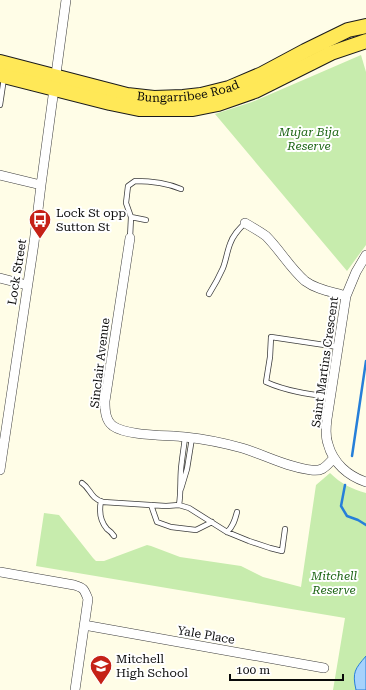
<svg xmlns="http://www.w3.org/2000/svg" width="366" height="690" font-family="'Roboto Serif',serif">
  <rect width="100%" height="100%" fill="#fffde7"/>
  <path fill="#c7ecad" d="M361 55 366 72V245L347 271 215 114 252 102Z
    M330 473C341 484 352 489 366 493V690H333L345 618 36 566 44 513 59 515 93 558 96 561H104L147 545 151 546 180 557 241 566 263 577 301 587 316 485Z"/>
  <path fill="#a6d2fc" stroke="#267fd9" d="M366 656V690H356C352 672 355 669 366 656Z"/>
  <g fill="none" stroke-linecap="round" stroke-linejoin="round">
    <path stroke="#267fd9" stroke-width="2.5" d="M352 456 366 361
      M345 485 341 506 347 516 358 520 366 525"/>
    <g stroke="#3d3d3d" stroke-width="6">
      <path id="service" d="M0 105 4 78
        M131 217 146 220
        M130 238 131 217 126 203 128 186 135 181C150 181 167 183 181 189
        M209 294C214 286 219 277 223 268 226 260 227 252 230 244 233 235 239 229 245 223
        M330 397C308 394 286 391 266 382L270 357 271 337 338 347
        M82 483C91 489 90 498 103 502L166 506 179 505 189 508 227 532 249 541 270 548 282 551 285 529
        M181 489 187 469 192 438
        M101 501C99 511 100 521 107 529 110 531 112 533 114 536
        M151 505 157 522 171 527 196 530 212 522
        M179 505C181 493 180 481 181 469 182 458 184 447 185 437
        M227 532C233 527 235 520 237 512"/>
    </g>
    <g stroke="#3d3d3d" stroke-width="10">
      <path id="minor" d="M0 175 41 185
        M245 223C252 227 259 231 266 236 280 250 290 268 305 281 317 290 333 292 346 296
        M130 238 105 401C105 410 105 420 113 426 127 436 167 435 185 437 204 439 224 443 242 448 265 455 286 467 311 470 323 472 326 466 334 458
        M366 255 356 272 346 296 327 419C326 427 325 436 328 444 333 463 348 476 366 482
        M0 278 27 285
        M0 470 34 243 41 185 66 0
        M0 572 74 585C84 588 84 589 88 599L75 690
        M84 625 324 668"/>
    </g>
    <g stroke="#1b1b1b" stroke-width="16">
      <g id="primary">
        <path id="s1" d="M0 62 127 95 154 98 183 97 201 95 229 88 262 74 305 51 348 30 366 26"/>
        <path d="M0 75 110 103 139 109H193L218 104 255 91 331 53 366 41"/>
      </g>
    </g>
    <use href="#service" stroke="#fff" stroke-width="4.5"/>
    <use href="#minor" stroke="#fff" stroke-width="9"/>
    <use href="#primary" stroke="#ffe857" stroke-width="14"/>
  </g>
  <defs>
    <g id="bus-pin" transform="scale(1.15)"><path d="M0 17L-7.5 6A9.5 9.5 0 1 1 7.5 6Z" fill="#c52117" stroke="#fff"/><path d="M-5-6H5V4H4V6H2V4H-2V6H-4V4H-5ZM-3.5-4V0h7V-4ZM-3.5 1.2v1.5H-2V1.2ZM2 1.2v1.5H3.5V1.2Z" fill="#fff"/></g>
    <g id="school-pin" transform="scale(1.15)"><path d="M0 17L-7.5 6A9.5 9.5 0 1 1 7.5 6Z" fill="#c52117" stroke="#fff"/><path d="M0-5L7-2L0 1L-7-2ZM-4 1L0 2.5L4 1V4Q0 6-4 4Z" fill="#fff"/></g>
  </defs>
  <g fill-rule="evenodd">
    <use href="#bus-pin" x="40" y="220"/>
    <use href="#school-pin" x="101" y="666"/>
  </g>
  <g text-anchor="middle" dominant-baseline="central" stroke-width="4" stroke-linejoin="round" paint-order="stroke">
    <g font-size="12" fill="#0a0a0a" stroke="#fff">
      <text stroke="none"><textPath href="#s1" startOffset="193">Bungarribee Road</textPath></text>
      <text transform="translate(17 272) rotate(-81)">Lock Street</text>
      <text transform="translate(325 362) rotate(-82)">Saint Martins Crescent</text>
      <text transform="translate(100 363) rotate(-83)">Sinclair Avenue</text>
      <text transform="translate(206 635) rotate(10)">Yale Place</text>
    </g>
    <g font-size="12" font-style="italic" fill="#1e6616" stroke="#fff">
      <text x="309" y="132">Mujar Bija<tspan x="309" dy="14">Reserve</tspan></text>
      <text x="334" y="576">Mitchell<tspan x="334" dy="14">Reserve</tspan></text>
    </g>
    <g font-size="12" fill="#0a0a0a" stroke="#fff" text-anchor="start">
      <text x="56" y="213">Lock St opp<tspan x="56" dy="14">Sutton St</tspan></text>
      <text x="116" y="659">Mitchell<tspan x="116" dy="14">High School</tspan></text>
    </g>
  </g>
  <path d="M230 674v6h113v-6" fill="none" stroke="#0a0a0a" stroke-width="2"/>
  <text x="236" y="674" font-size="12" fill="#0a0a0a" stroke="#ffffff" stroke-width="3" paint-order="stroke">100 m</text>
</svg>
